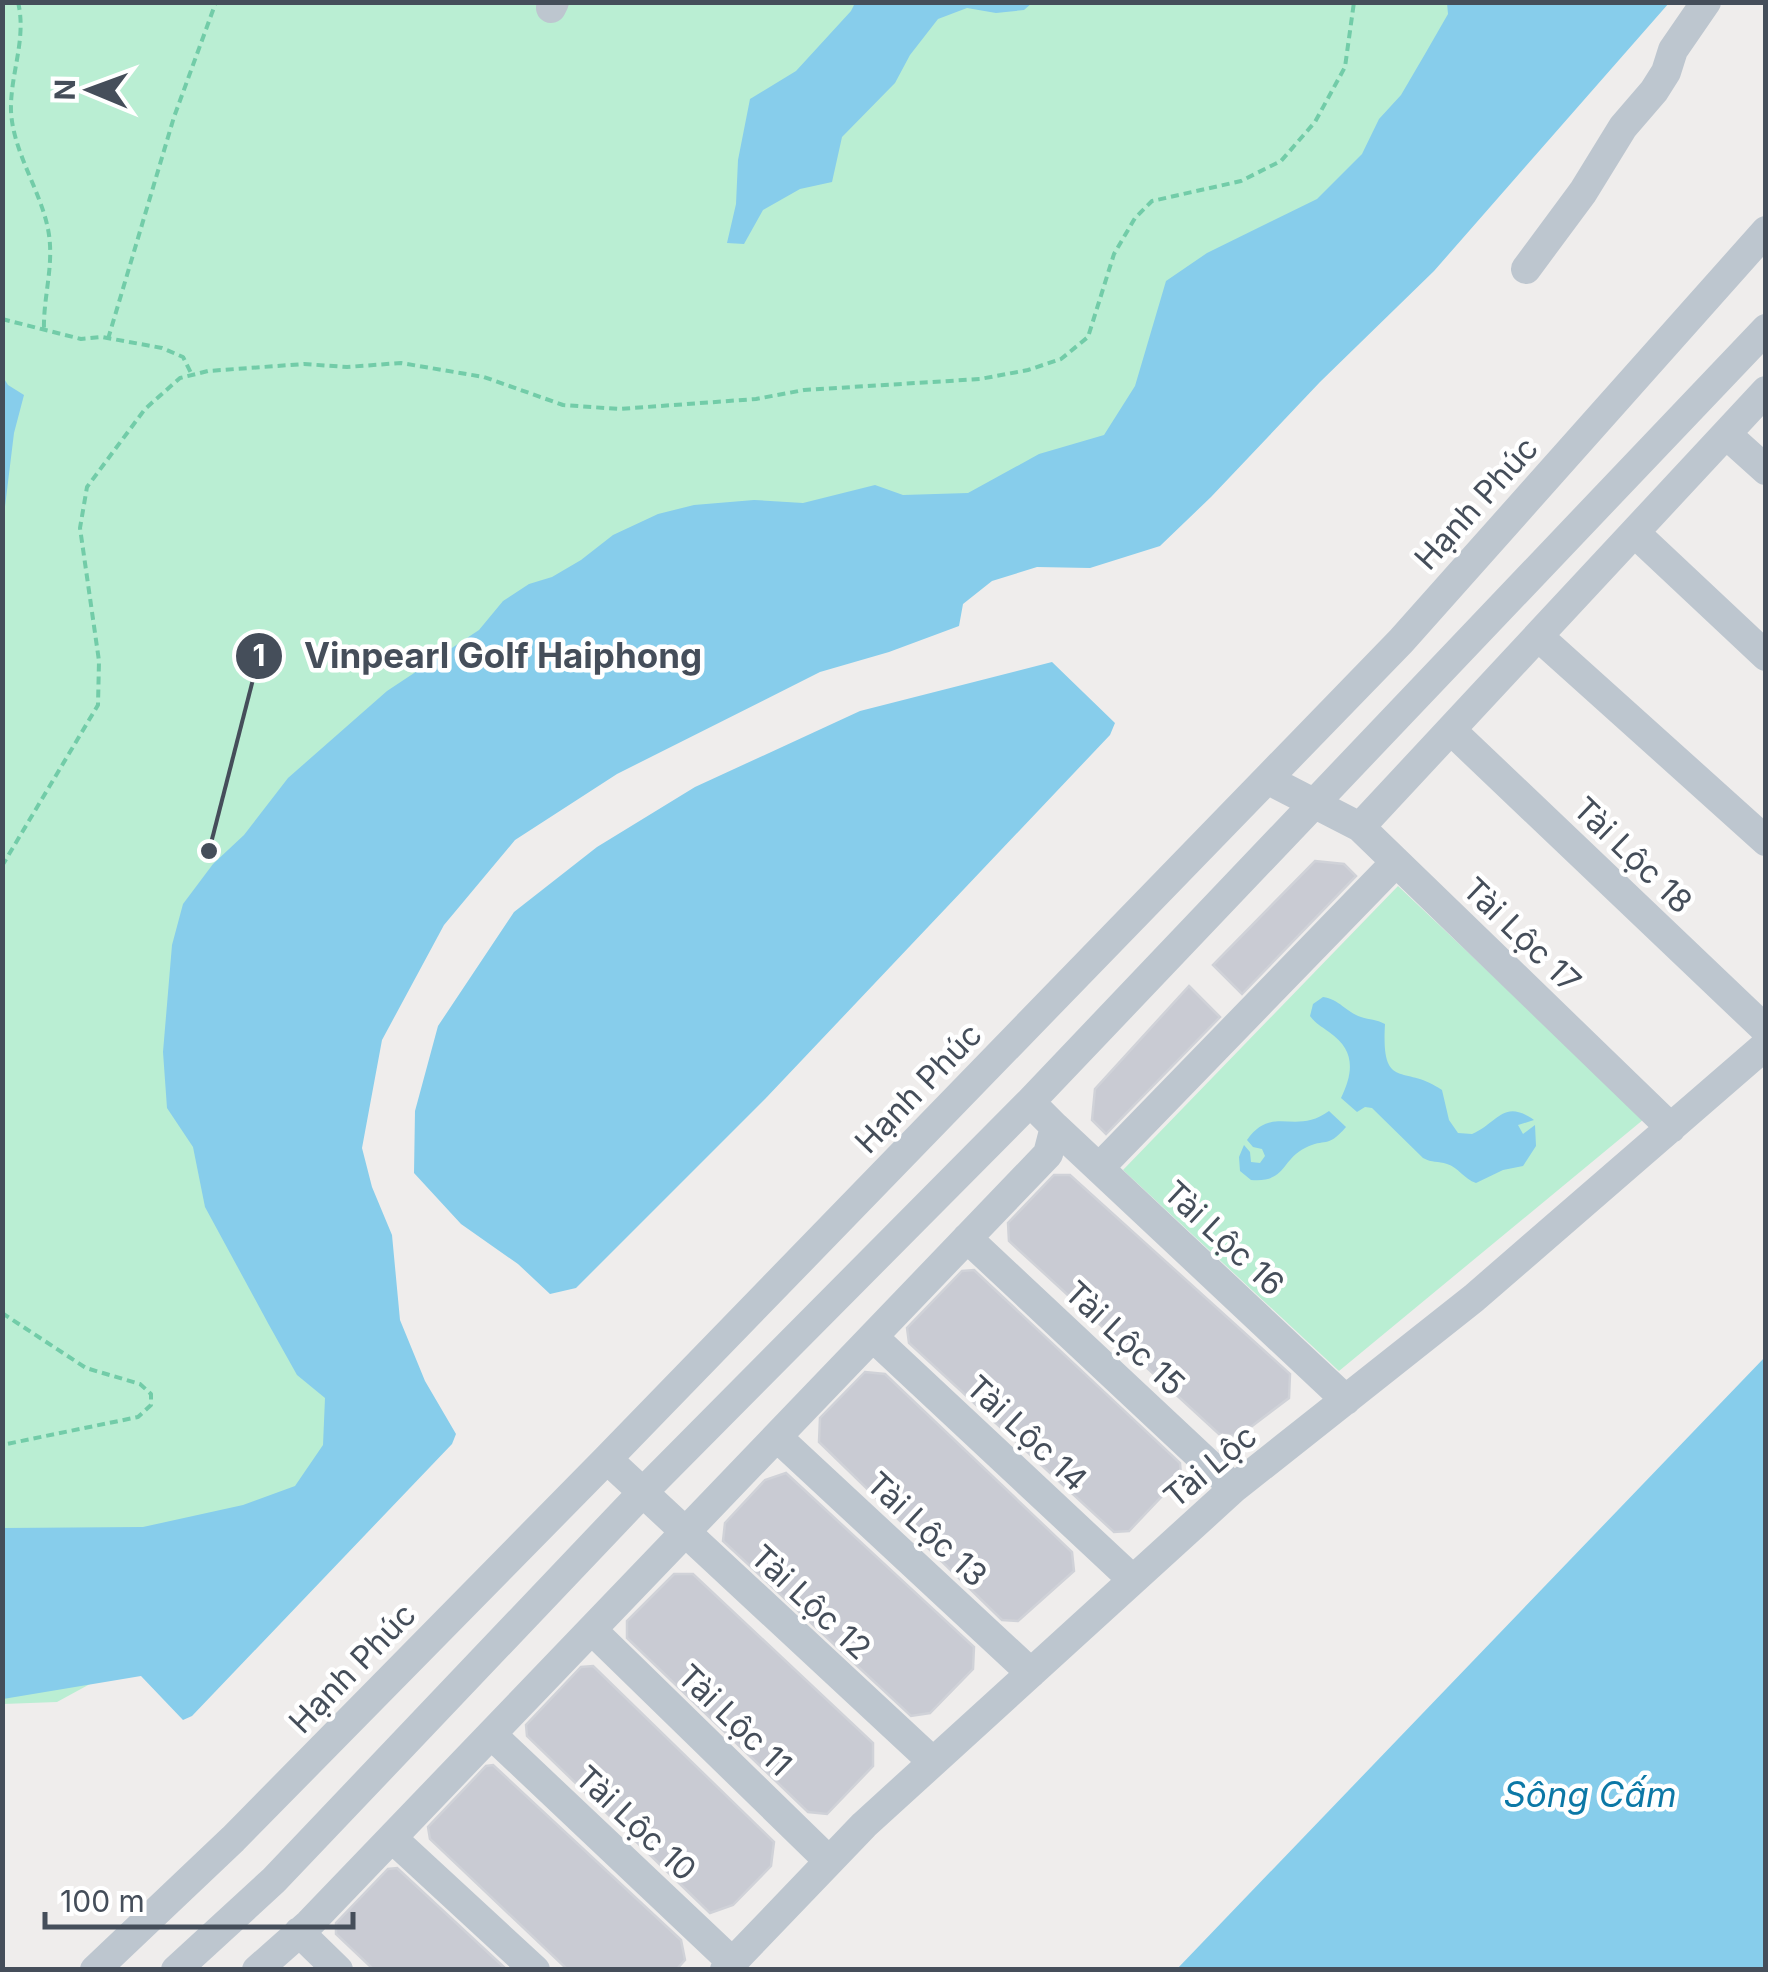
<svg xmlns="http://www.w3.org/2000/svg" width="1768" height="1972" font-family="Inter,sans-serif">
  <rect width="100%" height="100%" fill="#efedec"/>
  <path fill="#baeed3" d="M3 3H1497L1157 430 917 545 330 956 352 1470 112 1672 57 1702 3 1704Z
    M1398 886 1644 1119 1339 1371 1123 1170Z"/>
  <path fill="#87cdeb" d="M855 3H1032L1024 10 996 13 967 8 938 19 910 55 895 83 842 137 832 182 800 189 763 210 744 244 727 243 736 204 738 160 750 99 796 71 851 11Z
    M1447 3H1669L1434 271 1320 382 1211 497 1160 546 1090 568 1037 567 992 581 963 604 959 626 889 652 820 672 617 774 515 840 444 925 382 1040 362 1148 372 1187 392 1235 400 1320 425 1381 456 1434 452 1444 192 1716 183 1720 141 1676 3 1699V1528L143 1527 243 1505 295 1486 323 1445 325 1398 297 1375 269 1325 205 1207 193 1147 167 1108 163 1052 172 945 183 904 213 864 244 835 288 778 387 691 479 630 503 601 529 584 552 577 581 560 613 535 658 514 694 505 754 500 803 503 875 485 903 495 968 493 1039 454 1104 435 1135 386 1166 281 1207 253 1317 199 1362 154 1379 119 1401 95 1425 54 1448 14Z
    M3 377 8 385 24 395 14 433 3 523Z
    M1052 662 1115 723 1110 735 766 1098 576 1288 550 1294 518 1264 461 1224 414 1173 415 1111 438 1026 514 912 597 847 695 787 860 711Z
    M1323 997C1339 999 1346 1012 1361 1017 1370 1020 1376 1019 1385 1024 1381 1093 1404 1063 1442 1090L1449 1120 1458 1133 1472 1134C1498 1123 1503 1098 1534 1120L1518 1125 1523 1134 1535 1125 1536 1146 1523 1166 1503 1170 1476 1183C1464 1179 1458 1167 1447 1164 1438 1161 1432 1163 1423 1158L1372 1108 1365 1107 1357 1112 1341 1098C1354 1071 1355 1050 1329 1032 1321 1026 1316 1024 1310 1016L1313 1004Z
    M1329 1111 1346 1127C1326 1150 1326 1137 1305 1148 1281 1160 1286 1183 1251 1180L1240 1171 1239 1157 1244 1145 1250 1152 1251 1162 1260 1163 1265 1156 1262 1149 1253 1147 1247 1140C1272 1104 1295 1136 1329 1111Z
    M1765 1357V1969H1177Z"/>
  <path fill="#c9cbd3" stroke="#d0d2d8" stroke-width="2.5" d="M1315 861 1344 864 1356 876 1242 994 1213 965Z
    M1189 986 1220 1017 1106 1134 1092 1120 1095 1089Z
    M1054 1175H1070L1290 1374 1289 1398 1239 1436 1219 1434 1009 1241 1008 1223Z
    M974 1270 1180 1463 1181 1476 1129 1531 1114 1532 909 1343 907 1328 962 1271Z
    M865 1372 885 1374 1072 1552 1074 1571 1018 1621 1002 1620 819 1442 820 1418Z
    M786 1473 974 1647 973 1669 930 1713 911 1716 723 1541 725 1523 765 1480Z
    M674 1574H693L873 1743V1766L827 1814 808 1812 627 1638V1621Z
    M593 1666 774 1842 771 1866 733 1905 710 1913 527 1736 526 1725 581 1667Z
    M493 1765 681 1940 685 1960 676 1970H568L430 1839 428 1827 486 1766Z
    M397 1868 507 1970H374L336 1934V1923L388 1869Z"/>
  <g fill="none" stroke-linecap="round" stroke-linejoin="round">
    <path stroke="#72cca8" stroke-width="4" stroke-dasharray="8 5" stroke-linecap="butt" d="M18 2C27 39 10 74 11 111 13 152 40 189 48 229 55 264 43 296 44 330
      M2 319 81 339 102 337 162 348 183 357 192 375
      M108 339 174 117 216 2
      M2 866 98 705 99 661 80 528 87 487 145 409 180 378 208 371 304 364 347 367 401 363 484 377 563 405 619 409 756 399 804 390 980 379 1028 370 1061 359 1088 337 1114 254 1135 218 1152 201 1241 181 1281 161 1315 122 1345 67 1354 2
      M2 1313 86 1368 140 1384 151 1394V1405L138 1417 2 1445"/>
    <path stroke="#bdc6cf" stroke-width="30" d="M551 8 554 2
      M1526 269 1583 192 1623 127 1654 91 1666 72 1673 50 1706 2
      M1726 434 1766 470
      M1635 533 1766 656
      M1539 637 1766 841
      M1452 731 1766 1030
      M1267 779 1360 827 1671 1128
      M1360 827 1766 391
      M1055 1127 1346 1400
      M1099 1168 1396 862
      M967 1238 1234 1488
      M873 1337 1133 1580
      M777 1437 1031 1673
      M607 1459 933 1762
      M592 1630 829 1861
      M492 1735 732 1962
      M392 1838 535 1970
      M299 1932 338 1970
      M95 1970 233 1839 607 1459 1401 641 1766 231
      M176 1970 274 1880 643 1492 1030 1102 1766 329
      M257 1970 309 1924 1048 1154 1055 1127 1030 1102
      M725 1970 864 1825 1234 1488 1474 1298 1766 1045"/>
  </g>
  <g text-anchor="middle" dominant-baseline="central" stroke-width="9" stroke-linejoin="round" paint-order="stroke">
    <g font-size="32" fill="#454e5a" stroke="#fff">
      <text transform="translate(1476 503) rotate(-48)">Hạnh Phúc</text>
      <text transform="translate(1633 855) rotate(44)">Tài Lộc 18</text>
      <text transform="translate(1522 935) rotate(44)">Tài Lộc 17</text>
      <text transform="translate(918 1088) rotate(-46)">Hạnh Phúc</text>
      <text transform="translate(1224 1238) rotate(43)">Tài Lộc 16</text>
      <text transform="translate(1125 1338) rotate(43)">Tài Lộc 15</text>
      <text transform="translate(1027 1433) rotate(43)">Tài Lộc 14</text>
      <text transform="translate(1210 1466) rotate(-40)">Tài Lộc</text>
      <text transform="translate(927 1529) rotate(43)">Tài Lộc 13</text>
      <text transform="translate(811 1602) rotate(43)">Tài Lộc 12</text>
      <text transform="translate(352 1668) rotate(-46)">Hạnh Phúc</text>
      <text transform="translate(735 1720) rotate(44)">Tài Lộc 11</text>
      <text transform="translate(636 1823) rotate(43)">Tài Lộc 10</text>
    </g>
    <g font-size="35" font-style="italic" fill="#0c78a6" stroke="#fff">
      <text x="1590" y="1794">Sông Cấm</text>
    </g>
  </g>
  <path fill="none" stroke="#454e5a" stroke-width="4" d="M209 851L259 656"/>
  <g fill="#454e5a" stroke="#fff" stroke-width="4">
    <circle cx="209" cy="851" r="10"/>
    <circle cx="259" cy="656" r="25"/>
  </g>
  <g font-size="30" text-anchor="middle" font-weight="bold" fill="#fff">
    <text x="259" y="666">1</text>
  </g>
  <g font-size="35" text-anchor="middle" font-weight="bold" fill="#454e5a" stroke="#fff" stroke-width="9" stroke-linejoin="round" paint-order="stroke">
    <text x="503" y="668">Vinpearl Golf Haiphong</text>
  </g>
  <rect width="1768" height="1972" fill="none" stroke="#454e5a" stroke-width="10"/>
  <g transform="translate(90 90) rotate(271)" stroke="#ffffff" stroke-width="8" paint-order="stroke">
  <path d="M0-8L18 38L0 25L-18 38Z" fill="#454e5a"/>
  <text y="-15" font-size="28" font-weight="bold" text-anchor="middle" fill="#454e5a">N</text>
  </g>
  <path d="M45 1912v15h308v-15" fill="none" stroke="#454e5a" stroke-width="5"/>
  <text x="60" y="1912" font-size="30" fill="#454e5a" stroke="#ffffff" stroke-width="8" paint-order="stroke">100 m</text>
</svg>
